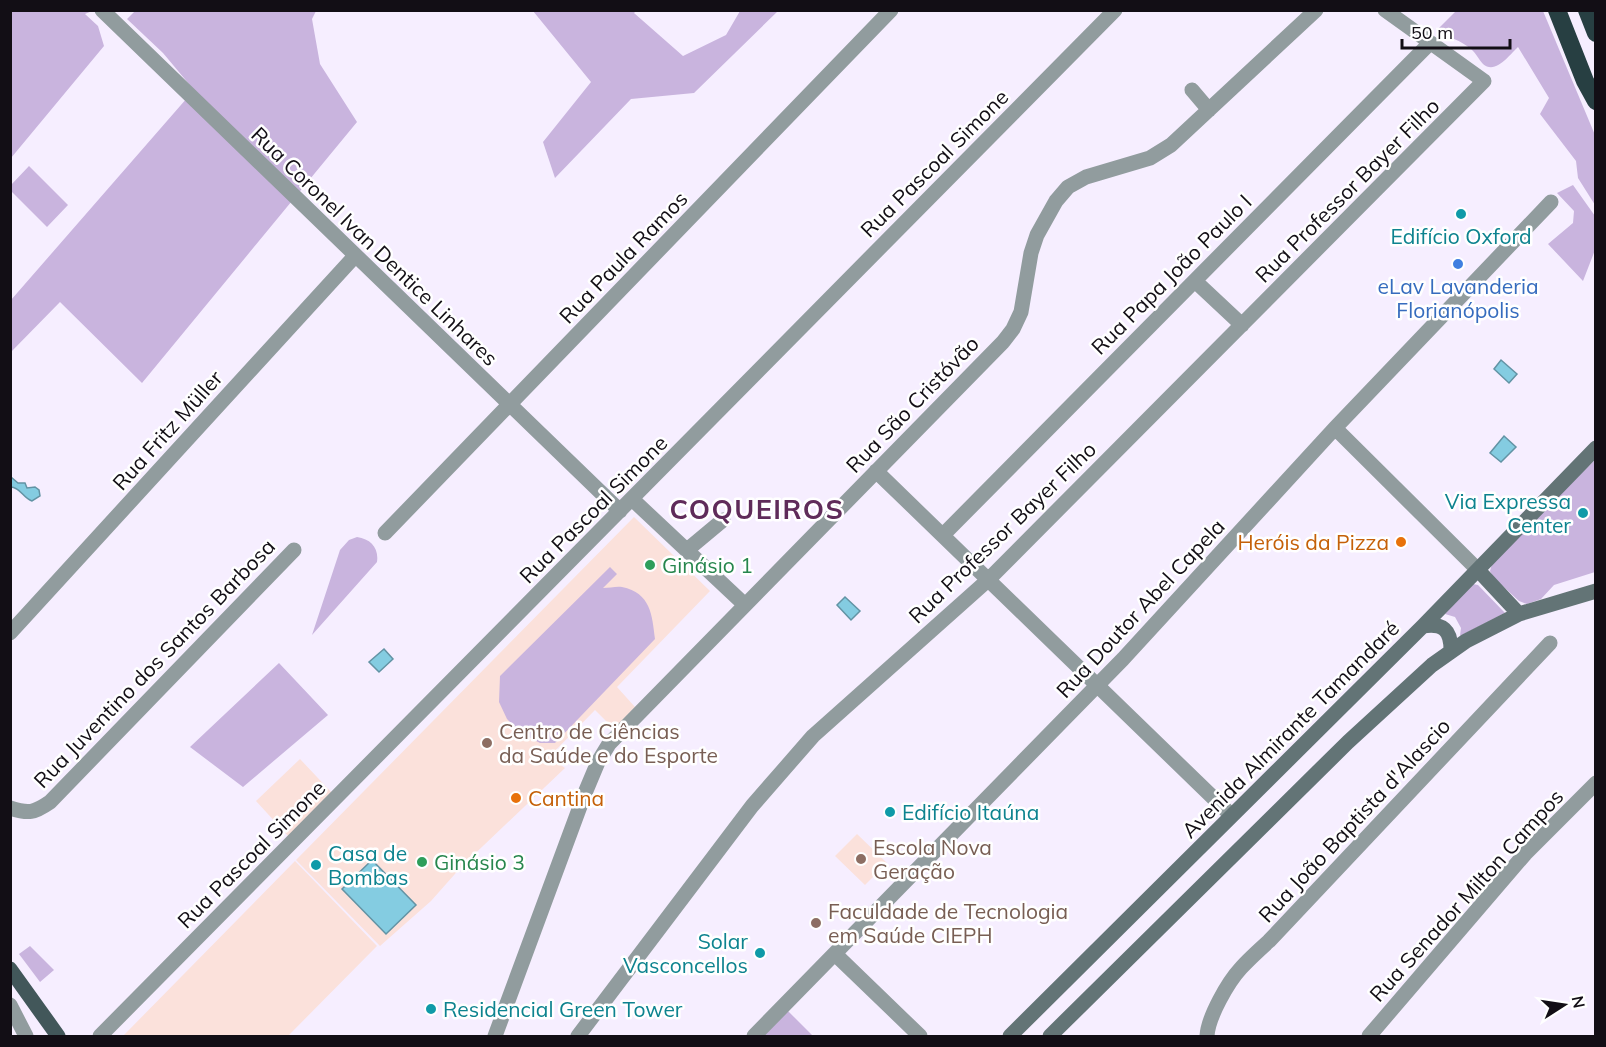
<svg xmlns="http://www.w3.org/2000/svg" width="1606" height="1047" font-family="Mulish,sans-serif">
  <rect width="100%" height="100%" fill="#f6eeff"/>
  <path fill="#fbe1db" d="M634 517 710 591 617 687 635 707 614 729 595 710 549 757 565 768 462 866 431 901 380 946 296 860Z
    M300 759 333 794 289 837 256 801Z
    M857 834 887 863 865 885 835 856Z
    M295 861 377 946 288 1036H123Z"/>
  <path fill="#c9b4de" d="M11 10 92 11 85 14 98 26 104 46 11 158Z
    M136 10 316 11 312 19 320 64 357 122 142 383 60 302 11 352V300L194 90 163 53 127 19Z
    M1457 10 1543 11 1595 135V205L1578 178 1576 161 1540 114 1549 98 1518 47C1510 54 1496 75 1483 64 1479 60 1476 53 1471 49 1462 41 1448 37 1437 30Z
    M533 11H636L634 13 683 56 726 35 740 11H778L694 93 631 99 555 178 543 142 591 82Z
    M29 166 68 205 47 227 11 191V185Z
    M1573 185 1595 216V250L1583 281 1548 244 1573 223 1574 211 1557 193Z
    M1595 460V572L1554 585 1541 599 1527 604 1519 601 1493 577 1490 571 1492 564 1519 534Z
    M357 537C371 539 379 548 377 562L312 635 340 550 349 540Z
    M610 567 617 574 603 588C609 588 617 586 622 587 651 593 652 615 655 639L555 743H540L521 733 507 719 499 702 500 676Z
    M1473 584 1478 585 1505 613 1460 636 1461 628 1455 617 1445 614 1468 587Z
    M279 663 328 715 243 787 190 747Z
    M30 946 54 970 40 982 19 954Z
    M788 1011 813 1036H760Z"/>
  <path fill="#84cce1" stroke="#6293a4" stroke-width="1.5" d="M1501 360 1517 374 1509 383 1494 369Z
    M1504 436 1516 447 1501 462 1490 453Z
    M11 477 18 483H25L27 488 35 487 39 490 40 496 32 501C23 498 20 487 11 487Z
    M845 597 860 611 851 620 837 605Z
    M384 649 393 659 379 672 369 662Z
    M372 860 416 905 386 934 342 889Z"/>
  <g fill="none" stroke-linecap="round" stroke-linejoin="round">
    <path stroke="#919c9e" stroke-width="15" d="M102 10 620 511
      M1192 90 1209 110
      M1195 281 1242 325
      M1335 428 1478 570
      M876 471 1231 815
      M632 499 745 605
      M385 533 891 10
      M943 535 1430 43
      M687 550 723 520
      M10 633 355 256
      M10 808C29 814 34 813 50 802L294 550
      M835 954 920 1036
      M10 1005 26 1036
      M100 1036 1115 10
      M495 1036 585 793 598 762 609 744 1003 342 1013 329 1021 312 1031 253 1037 235 1056 201 1068 187 1086 177 1150 158 1171 145 1316 10
      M578 1036 752 806 813 736 988 580 1484 81 1385 10
      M754 1036 1123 659 1335 428 1551 202
      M1207 1036C1208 1017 1228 982 1241 968 1249 959 1259 950 1269 941L1550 643
      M1369 1036 1525 854 1596 783"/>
    <path stroke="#637476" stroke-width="15" d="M1478 570 1519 614
      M1423 626C1443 623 1451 630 1451 650
      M1010 1036 1423 626 1596 448
      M1050 1036 1348 742 1432 665 1466 641 1519 614 1596 591"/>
    <path stroke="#42575a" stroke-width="15" d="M10 969 58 1036"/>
    <path stroke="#273f42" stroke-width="18" d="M1557 10 1585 81 1596 101
      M1587 10 1596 33"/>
  </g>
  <g fill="#0f9aa8" stroke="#fff" stroke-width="2">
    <circle cx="1461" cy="214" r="6"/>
    <circle cx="1583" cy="513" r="6"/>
    <circle cx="890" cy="812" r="6"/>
    <circle cx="316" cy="865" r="6"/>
    <circle cx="760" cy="953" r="6"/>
    <circle cx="431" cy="1009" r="6"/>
  </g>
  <circle fill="#3f7fe0" stroke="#fff" stroke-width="2" cx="1458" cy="264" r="6"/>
  <g fill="#e8710a" stroke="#fff" stroke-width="2">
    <circle cx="1401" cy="542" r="6"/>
    <circle cx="516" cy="798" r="6"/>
  </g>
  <g fill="#2e9e5b" stroke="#fff" stroke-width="2">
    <circle cx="650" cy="565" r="6"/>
    <circle cx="422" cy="862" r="6"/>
  </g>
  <g fill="#8d6e63" stroke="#fff" stroke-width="2">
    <circle cx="487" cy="743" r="6"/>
    <circle cx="861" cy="859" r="6"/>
    <circle cx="816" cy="923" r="6"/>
  </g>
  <g text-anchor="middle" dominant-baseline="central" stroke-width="5" stroke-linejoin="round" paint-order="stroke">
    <g font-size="21" fill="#120e15" stroke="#fff">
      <text transform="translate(934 163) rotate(-45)">Rua Pascoal Simone</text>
      <text transform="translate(1347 190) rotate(-45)">Rua Professor Bayer Filho</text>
      <text transform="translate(375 246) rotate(44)">Rua Coronel Ivan Dentice Linhares</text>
      <text transform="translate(623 257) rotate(-46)">Rua Paula Ramos</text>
      <text transform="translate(1171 274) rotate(-45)">Rua Papa João Paulo I</text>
      <text transform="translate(912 404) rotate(-46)">Rua São Cristóvão</text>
      <text transform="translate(167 430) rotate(-48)">Rua Fritz Müller</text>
      <text transform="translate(593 509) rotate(-45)">Rua Pascoal Simone</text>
      <text transform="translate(1002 532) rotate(-44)">Rua Professor Bayer Filho</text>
      <text transform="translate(1140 608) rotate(-47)">Rua Doutor Abel Capela</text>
      <text transform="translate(154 663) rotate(-46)">Rua Juventino dos Santos Barbosa</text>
      <text transform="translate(1290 729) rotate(-45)">Avenida Almirante Tamandaré</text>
      <text transform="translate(1354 820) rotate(-47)">Rua João Baptista d'Alascio</text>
      <text transform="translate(251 854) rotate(-45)">Rua Pascoal Simone</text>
      <text transform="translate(1466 895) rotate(-48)">Rua Senador Milton Campos</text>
    </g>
    <g font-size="21" fill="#0d838f" stroke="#fff" text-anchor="start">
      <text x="1461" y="236" text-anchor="middle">Edifício Oxford</text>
      <text x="1571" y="501" text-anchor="end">Via Expressa<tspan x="1571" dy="24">Center</tspan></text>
      <text x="902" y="812">Edifício Itaúna</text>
      <text x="328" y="853">Casa de<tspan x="328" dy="24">Bombas</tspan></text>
      <text x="748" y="941" text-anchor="end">Solar<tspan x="748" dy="24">Vasconcellos</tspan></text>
      <text x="443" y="1009">Residencial Green Tower</text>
    </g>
    <g font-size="21" fill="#366cbe" stroke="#fff">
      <text x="1458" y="286">eLav Lavanderia<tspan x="1458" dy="24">Florianópolis</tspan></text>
    </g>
    <g font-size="21" fill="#c56008" stroke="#fff" text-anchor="end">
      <text x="1389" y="542">Heróis da Pizza</text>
      <text x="528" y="798" text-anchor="start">Cantina</text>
    </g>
    <g font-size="21" fill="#27864d" stroke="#fff" text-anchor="start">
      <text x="662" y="565">Ginásio 1</text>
      <text x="434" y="862">Ginásio 3</text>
    </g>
    <g font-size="21" fill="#785e54" stroke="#fff" text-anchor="start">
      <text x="499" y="731">Centro de Ciências<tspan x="499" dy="24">da Saúde e do Esporte</tspan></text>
      <text x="873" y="847">Escola Nova<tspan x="873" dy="24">Geração</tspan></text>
      <text x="828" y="911">Faculdade de Tecnologia<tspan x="828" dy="24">em Saúde CIEPH</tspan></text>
    </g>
    <g font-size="27" font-weight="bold" letter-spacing="1.5" fill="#5f2b5a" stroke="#fff">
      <text x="757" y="509">COQUEIROS</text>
    </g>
  </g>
  <rect width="1606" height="1047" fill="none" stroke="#120e15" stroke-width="24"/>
  <g transform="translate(1564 1005) rotate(78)" stroke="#ffffff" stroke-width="4.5" paint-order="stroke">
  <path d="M0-4.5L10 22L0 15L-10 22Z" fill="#120e15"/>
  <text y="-9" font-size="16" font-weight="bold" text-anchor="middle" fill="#120e15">N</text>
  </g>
  <path d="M1402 39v9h108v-9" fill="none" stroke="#120e15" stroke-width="3"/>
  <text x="1411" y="39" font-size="18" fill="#120e15" stroke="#ffffff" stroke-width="4.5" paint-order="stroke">50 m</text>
</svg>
